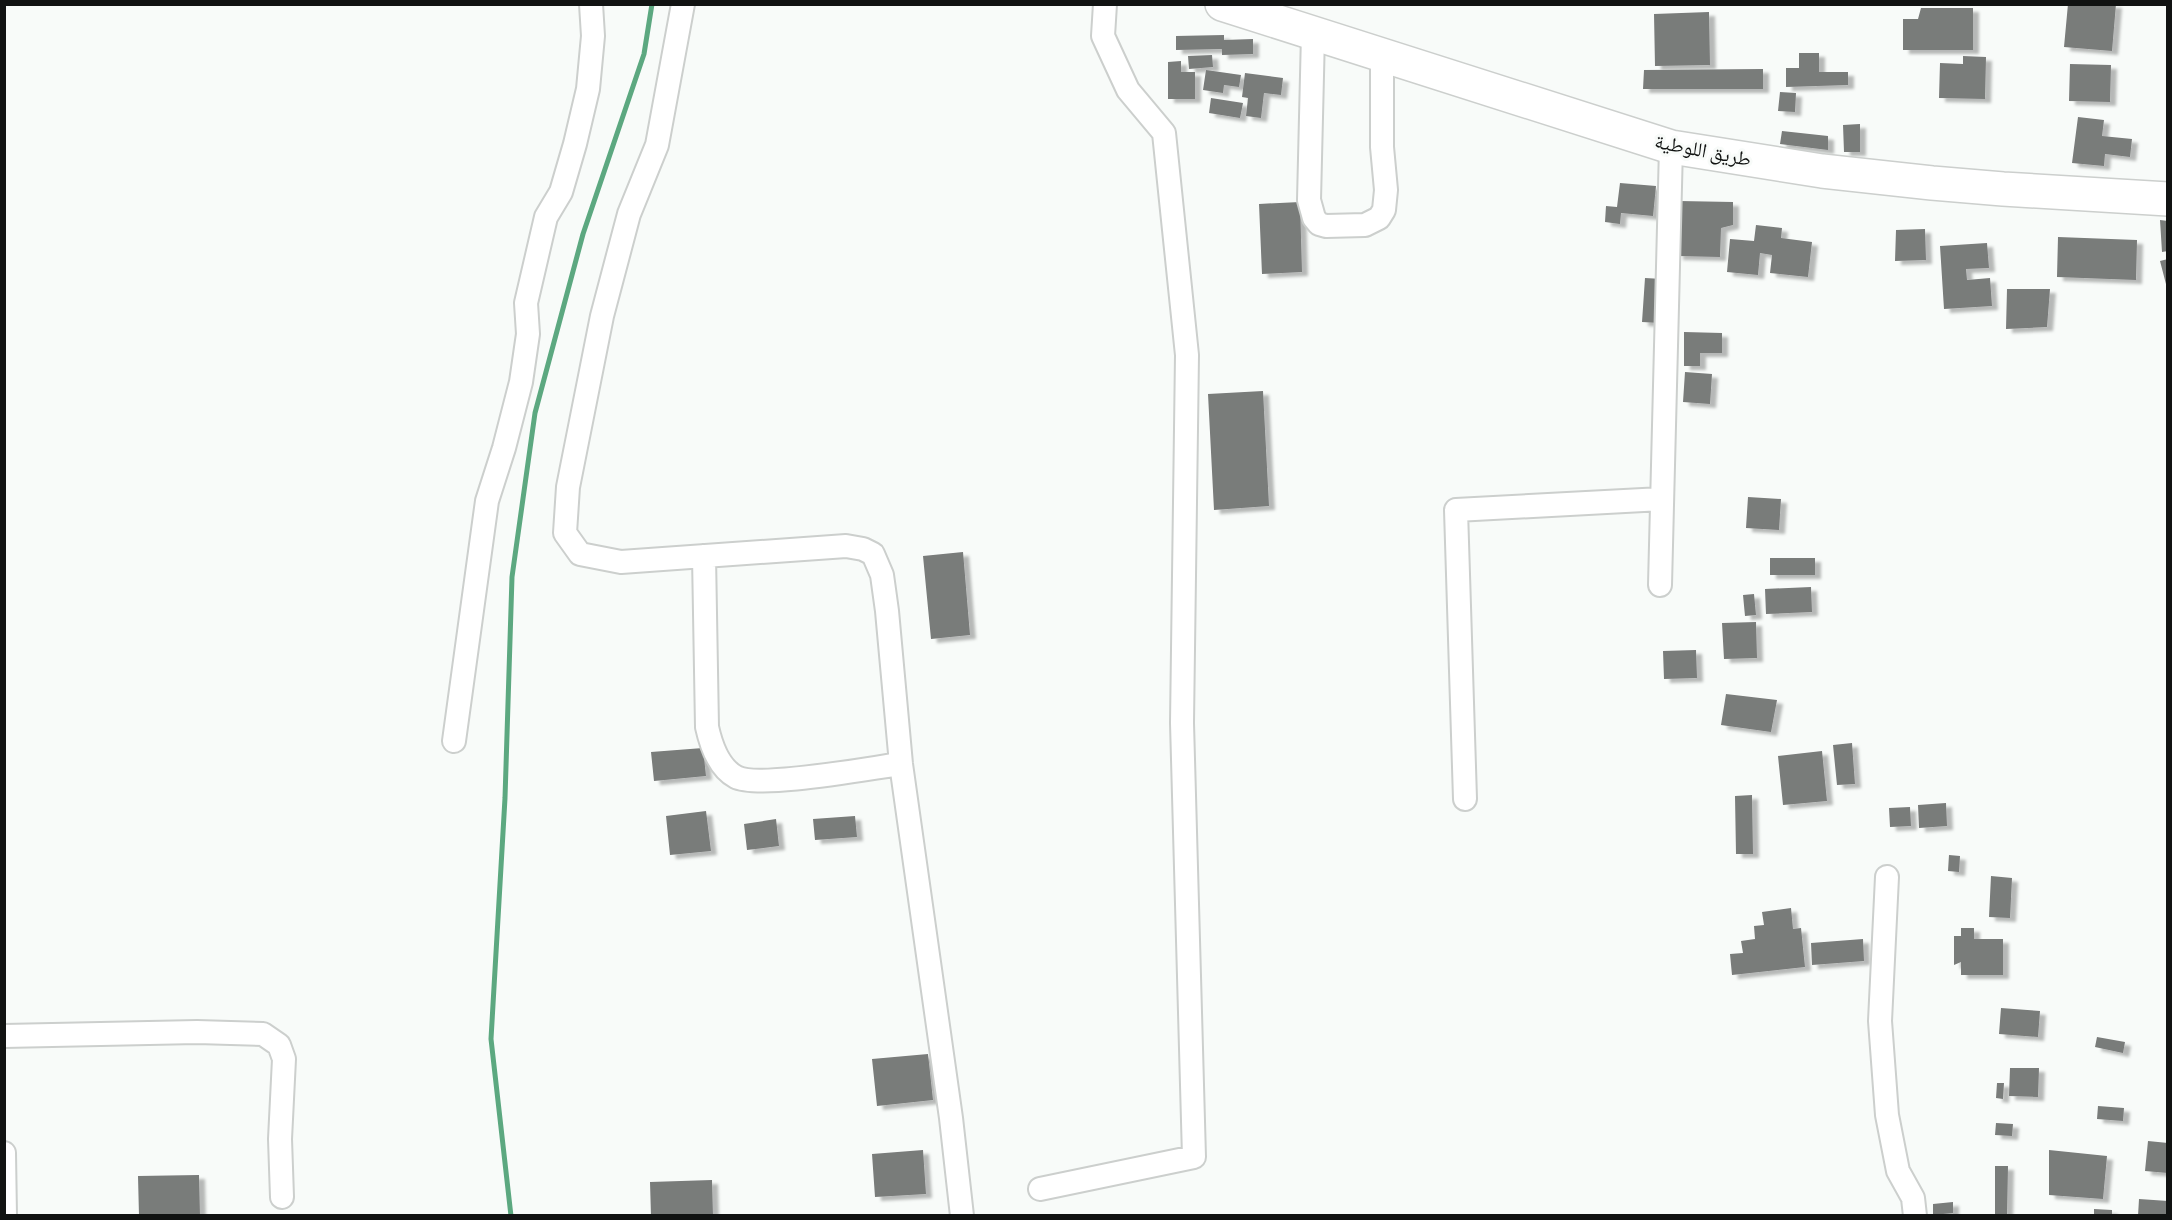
<svg xmlns="http://www.w3.org/2000/svg" width="2172" height="1220" font-family="Bitter,'Noto Naskh Arabic',serif">
  <defs>
    <filter id="shadow"><feDropShadow dx="6" dy="4" stdDeviation="1.5" flood-color="#0004"/></filter>
  </defs>
  <rect width="100%" height="100%" fill="#f8fbf9"/>
  <g fill="none" stroke-linecap="round" stroke-linejoin="round">
    <path stroke="#5ca880" stroke-width="5" d="M511 1216 491 1039 505 798 512 577 535 413 583 234 644 54 652 4"/>
  </g>
  <path fill="#797b7a" filter="url(#shadow)" d="M2068 4H2116L2112 51 2064 47Z
    M1921 8H1973V50H1903V19H1918Z
    M1709 12 1710 65 1655 66 1654 14Z
    M1224 35V40L1253 39V54L1222 55V49L1176 50V36Z
    M1799 53H1819V72H1848V85L1786 87V68H1799Z
    M1212 55 1213 67 1189 69 1188 56Z
    M1963 56 1986 57 1985 99 1939 98 1940 63 1963 64Z
    M1181 61V72H1195V99H1168V62Z
    M2070 64 2111 65 2110 102 2069 101Z
    M1763 69V89H1643L1644 70Z
    M1206 70 1241 75 1239 87 1224 85 1223 93 1203 90Z
    M1245 73 1283 78 1281 95 1264 93 1261 118 1246 116 1248 98 1242 97Z
    M1780 92 1796 93 1795 112 1778 111Z
    M1211 98 1243 103 1240 118 1209 113Z
    M2078 117 2104 120 2102 136 2132 139 2130 157 2105 154 2104 166 2072 163Z
    M1860 124V152H1844L1843 125Z
    M1782 131 1828 136V150L1780 144Z
    M1620 183 1656 186 1653 216 1621 213 1620 224 1605 222 1606 206 1617 207Z
    M1679 201 1733 202V225L1721 228 1720 257 1677 256Z
    M1300 202 1302 272 1262 274 1259 204Z
    M2160 220 2168 221V251L2162 252Z
    M1756 225 1782 228 1781 238 1812 242 1808 277 1770 273 1772 255 1760 253 1758 275 1727 272 1730 239 1754 241Z
    M1925 229 1926 260 1895 261 1896 230Z
    M2058 237 2137 240 2136 280 2057 277Z
    M1987 243 1989 268 1966 269 1967 280 1990 278 1992 306 1944 309 1940 246Z
    M2168 259V288H2167L2160 261Z
    M1645 278 1662 279 1660 323 1642 322Z
    M2007 289H2050L2047 327 2006 329Z
    M1684 332 1722 333V353H1700V366H1684Z
    M1685 372 1712 374 1710 404 1683 402Z
    M1263 391 1269 506 1214 510 1208 394Z
    M1748 497 1781 499 1779 530 1746 528Z
    M963 552 970 635 931 639 923 556Z
    M1770 558H1815V575H1770Z
    M1811 587 1812 612 1766 614 1765 589Z
    M1754 594 1756 615 1745 616 1743 595Z
    M1756 622 1757 658 1724 659 1722 623Z
    M1696 650 1697 678 1664 679 1663 651Z
    M1726 694 1777 700 1771 732 1721 725Z
    M1852 743 1855 784 1837 785 1833 745Z
    M703 748 706 776 654 781 651 752Z
    M1822 751 1827 801 1783 805 1778 756Z
    M1752 795 1753 854H1736L1735 796Z
    M1946 803 1947 826 1919 828 1918 805Z
    M1910 807 1911 826 1890 827 1889 808Z
    M706 811 711 851 670 855 666 816Z
    M855 816 857 837 815 840 813 819Z
    M776 819 779 846 747 850 744 824Z
    M1949 855 1960 856 1959 872 1948 871Z
    M1991 876 2012 878 2010 918 1989 917Z
    M1791 908 1793 929 1801 928 1805 967 1732 975 1730 954 1743 953 1741 941 1755 939 1754 926 1764 925 1762 912Z
    M1961 928H1974V939H2003V975H1961V962L1954 965V936H1961Z
    M1863 939 1864 961 1812 965 1811 943Z
    M2001 1008 2040 1011 2038 1037 1999 1034Z
    M2097 1037 2125 1042 2123 1053 2095 1047Z
    M928 1054 933 1100 877 1106 872 1059Z
    M2010 1068H2039L2038 1097 2009 1096Z
    M1997 1083H2004L2003 1099 1996 1098Z
    M2098 1106 2124 1108 2123 1121 2097 1119Z
    M1996 1123 2013 1124 2012 1136 1995 1135Z
    M2148 1141 2168 1143V1173L2145 1171Z
    M923 1150 926 1194 875 1197 872 1154Z
    M2049 1150 2107 1156 2103 1199 2049 1195Z
    M1995 1166H2008L2007 1216H1995Z
    M199 1175 200 1216H139L138 1176Z
    M712 1180 713 1216H651L650 1182Z
    M2139 1199 2168 1201V1216H2138Z
    M1953 1202V1213L1933 1215V1204Z
    M2094 1209 2112 1210V1216H2094Z"/>
  <g fill="none" stroke-linecap="round" stroke-linejoin="round">
    <g stroke="#cccfcd" stroke-width="26">
      <path id="street" d="M683 4 657 145 629 214 602 316 568 487 565 533 580 554 621 562 846 546 863 549 873 554 882 575 887 611 901 764 951 1118 962 1216
        M1313 34 1309 200 1314 218 1319 224 1326 226 1365 225 1379 218 1384 210 1386 190 1382 147V56
        M704 556 707 727C711 745 719 768 736 777 759 789 870 768 901 764
        M1660 585 1671 147
        M454 741 487 501 504 448 521 382 528 334 526 303 546 217 561 192 575 144 588 89 593 36 591 4
        M1465 799 1456 510 1662 499
        M1887 877 1880 1021 1887 1115 1898 1171 1913 1198 1915 1216
        M4 1036 197 1032 263 1034 279 1045 284 1059 280 1139 282 1197
        M4 1153 5 1216
        M1040 1189 1194 1157 1182 723 1187 355 1164 133 1128 90 1103 36 1105 4"/>
    </g>
    <g stroke="#cccfcd" stroke-width="36">
      <path id="primary" d="M1222 4 1671 147 1822 171 1932 183 2003 189 2168 199"/>
    </g>
    <use href="#street" stroke="#fff" stroke-width="22"/>
    <use href="#primary" stroke="#fff" stroke-width="33"/>
  </g>
  <g text-anchor="middle" dominant-baseline="central" stroke-width="6" stroke-linejoin="round" paint-order="stroke">
    <g font-size="20" fill="#111312" stroke="#f8fbf9">
      <text transform="translate(1703 150) rotate(11)">طريق اللوطية</text>
    </g>
  </g>
  <rect width="2172" height="1220" fill="none" stroke="#111312" stroke-width="12"/>
</svg>
